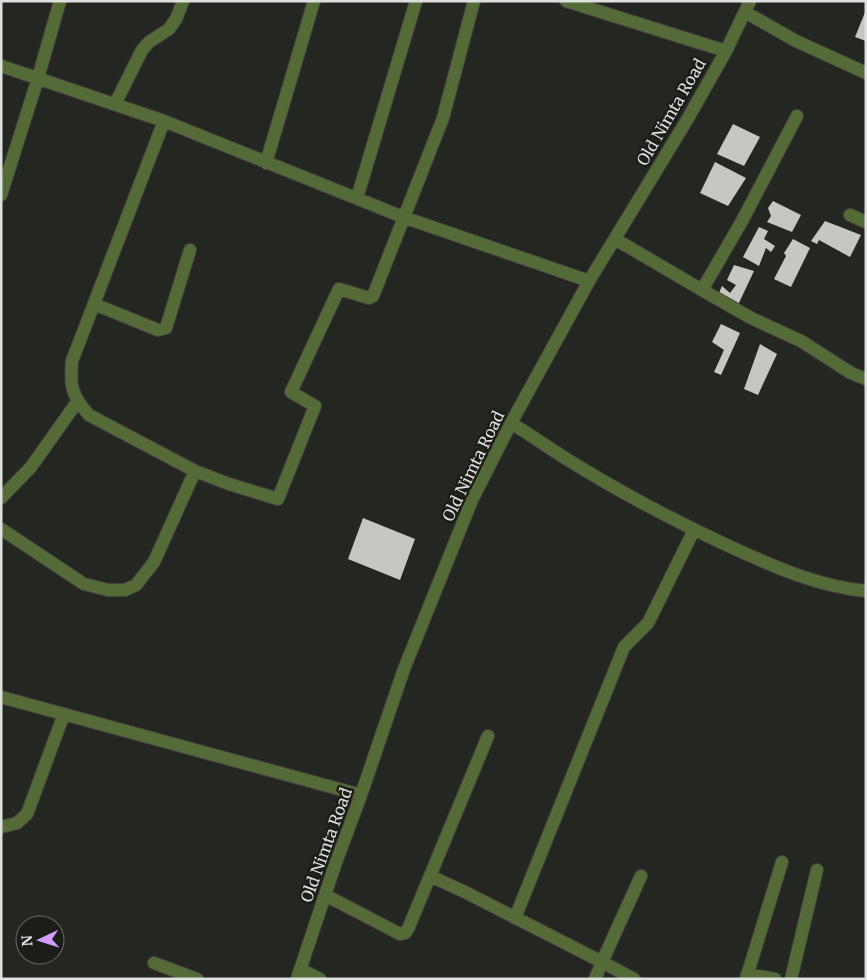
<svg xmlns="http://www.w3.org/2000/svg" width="867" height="980" font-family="Merriweather,serif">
  <rect width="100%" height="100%" fill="#242622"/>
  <path fill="#c4c7c2" d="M866 10V41L855 37Z
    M733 124 760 137 744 166 717 154Z
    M715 162 746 178 728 206 700 193Z
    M773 201 801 215 792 232 767 222 771 216 768 208Z
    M825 221 861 235 850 257 819 240 817 244 811 241Z
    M759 227 768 231 764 239 775 246 771 252 766 248 759 266 743 257Z
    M793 239 810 248 791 287 774 279 786 256 784 253Z
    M734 265 754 271 737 307 718 295 722 286 730 293 736 285 727 280Z
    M721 324 740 333 721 375 714 372 724 350 712 342Z
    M760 344 777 354 758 395 744 389Z
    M363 518 415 539 400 580 348 559Z"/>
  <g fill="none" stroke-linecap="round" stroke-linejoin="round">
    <g stroke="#424440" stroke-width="14">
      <path id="minor" d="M566 1 726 51
        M745 12 796 41 866 73
        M1 66 164 121 403 217 589 281
        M115 104 142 50 149 42 169 29 176 19 183 1
        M164 121 72 361C70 386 71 395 89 415L195 471 229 484 278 499 315 406 291 392 339 289 369 298 373 296 443 118 474 1
        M266 163 314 1
        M1 195 38 78 60 1
        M357 198 416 1
        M850 215 866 222
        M615 239 702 290 751 318 801 341 851 373 866 379
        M702 290 742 221 797 116
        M94 304 158 330 166 328 190 250
        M511 423C534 437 556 453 578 466 627 496 681 524 733 548 777 568 817 586 866 591
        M1 498 31 467 77 402
        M1 529 84 584 108 590H125L136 585 154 562 195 471
        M1 697 361 795
        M1 827 17 823 27 814 64 714
        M430 876 488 736
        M325 895 400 934 405 933 408 929 430 876 465 892 602 962 641 876
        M515 918 624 647 648 623 694 530
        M154 963 197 979
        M300 969 320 979
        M747 974 775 979
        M297 979 335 865 361 795 404 669 472 500 511 423 589 281 687 120 726 51 750 1
        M595 979 602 962 634 979
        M746 979 782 862
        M791 979 817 870"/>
    </g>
    <use href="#minor" stroke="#546b38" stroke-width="12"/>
  </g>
  <g text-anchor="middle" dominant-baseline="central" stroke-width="5" stroke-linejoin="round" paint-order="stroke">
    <g font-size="16" fill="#dee0dd" stroke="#1b1d19">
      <text transform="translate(671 112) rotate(-60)">Old Nimta Road</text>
      <text transform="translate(473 466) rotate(-64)">Old Nimta Road</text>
      <text transform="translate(326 845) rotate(-70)">Old Nimta Road</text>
    </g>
  </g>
  <rect width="867" height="980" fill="none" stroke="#dee0dd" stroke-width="5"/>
  <g transform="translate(40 940) rotate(266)"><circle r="24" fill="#1b1d19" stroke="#696b67"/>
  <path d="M0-4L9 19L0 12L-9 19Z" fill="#d39cfd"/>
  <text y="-8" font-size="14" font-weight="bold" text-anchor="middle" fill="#dee0dd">N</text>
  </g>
</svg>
